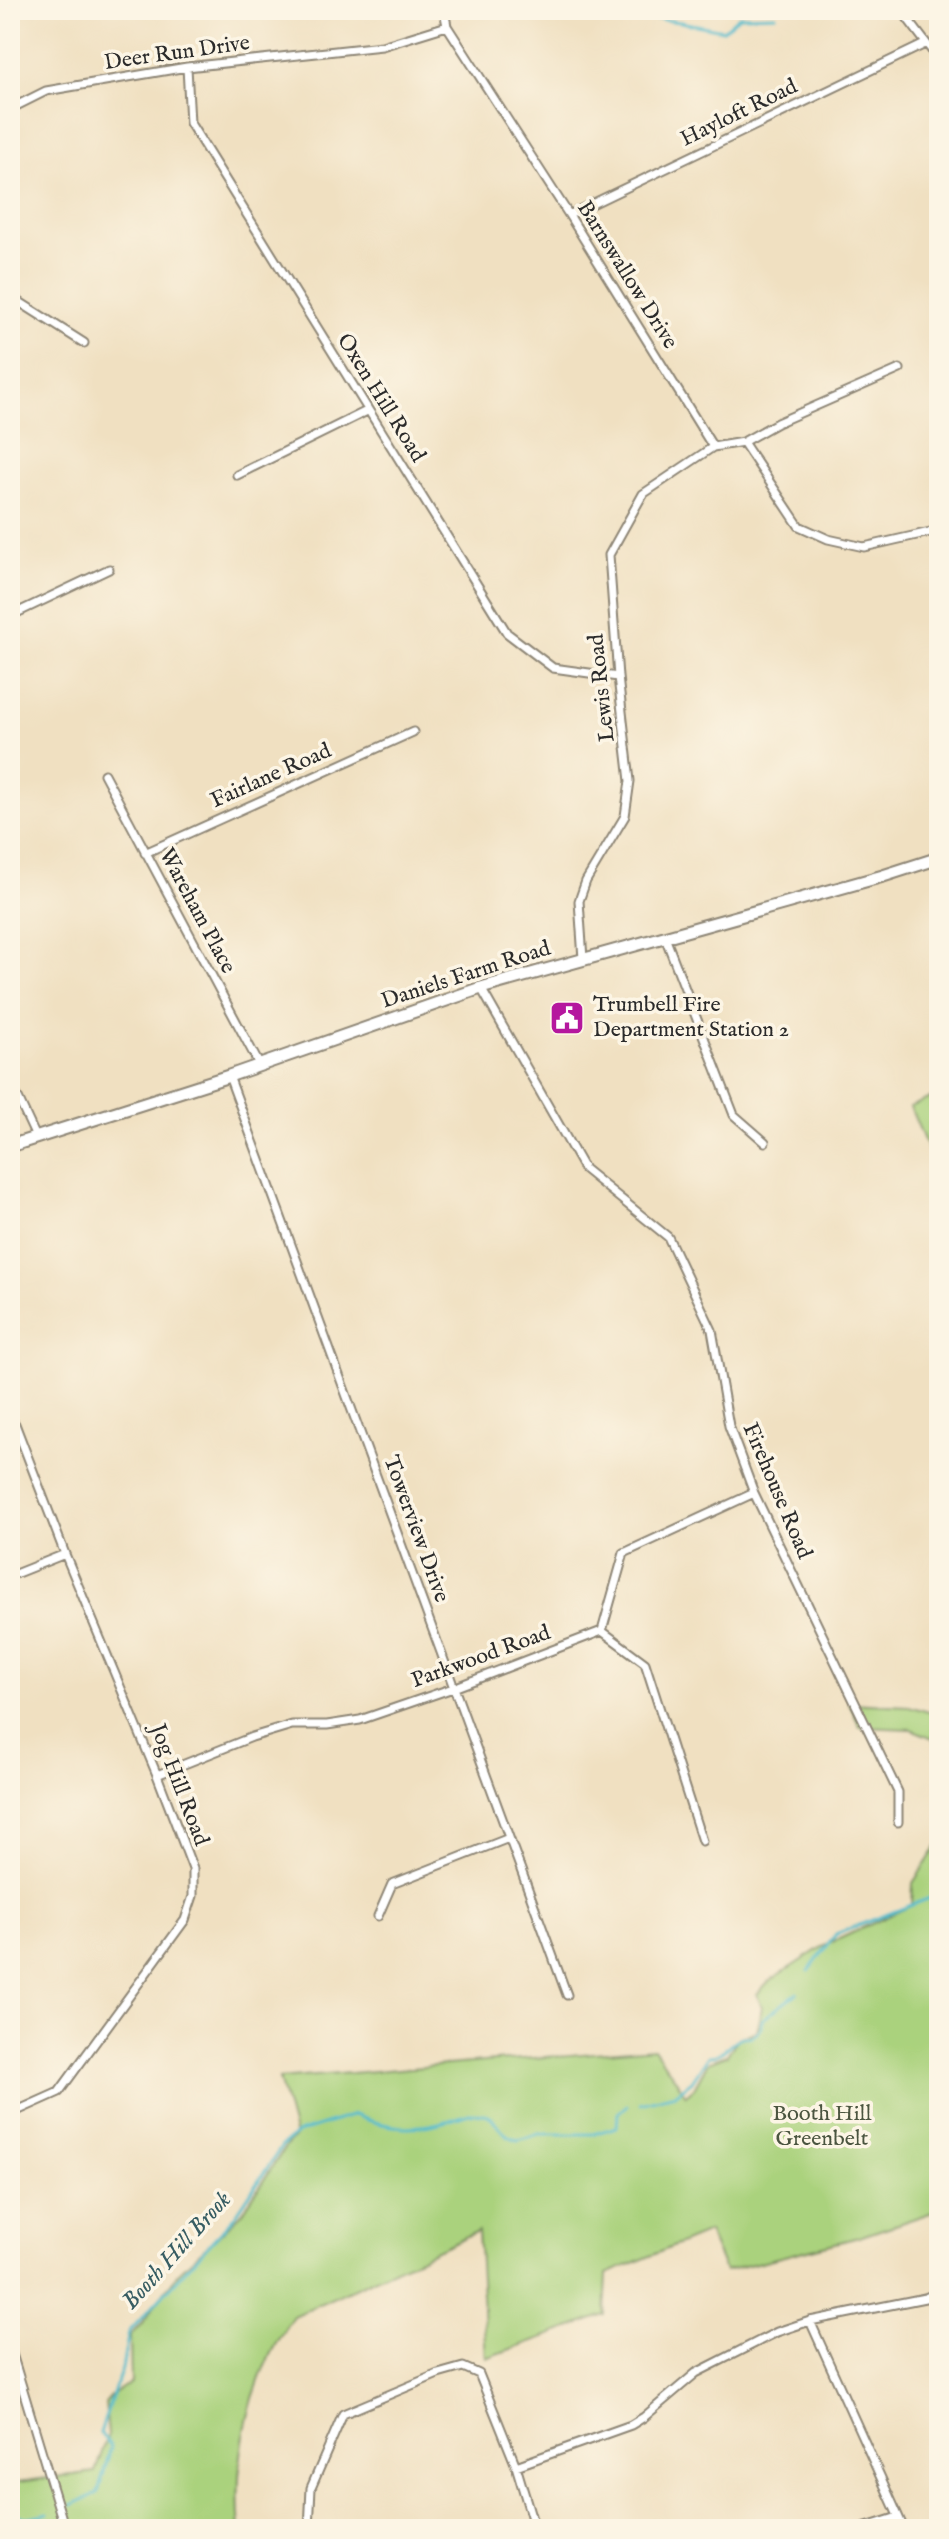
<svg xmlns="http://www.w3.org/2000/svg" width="949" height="2539" font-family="'IM FELL English',serif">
  <rect width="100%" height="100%" fill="#fcf5e5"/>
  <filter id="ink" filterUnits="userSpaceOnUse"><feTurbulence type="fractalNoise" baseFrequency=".0125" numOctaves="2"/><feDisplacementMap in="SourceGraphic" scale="16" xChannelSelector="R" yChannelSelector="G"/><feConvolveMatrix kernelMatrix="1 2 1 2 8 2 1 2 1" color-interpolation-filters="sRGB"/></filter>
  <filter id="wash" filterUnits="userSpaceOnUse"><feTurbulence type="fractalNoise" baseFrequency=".006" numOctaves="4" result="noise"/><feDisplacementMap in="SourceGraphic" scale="32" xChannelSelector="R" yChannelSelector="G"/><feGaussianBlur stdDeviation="1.8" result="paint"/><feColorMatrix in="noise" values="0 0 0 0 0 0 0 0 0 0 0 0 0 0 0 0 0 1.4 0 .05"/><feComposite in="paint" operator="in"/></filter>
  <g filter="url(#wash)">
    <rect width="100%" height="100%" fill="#f0e0c1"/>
    <path fill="#aad27d" stroke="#6a7e54" stroke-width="2" d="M939 1094V1176L910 1107Z
      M849 1703 909 1706 939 1715V1750L933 1738 911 1729 860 1727Z
      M939 1843V2210L859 2237 725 2271 708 2232 607 2274 605 2315 486 2358 478 2231 293 2316C250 2377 233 2455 240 2529H10V2483L95 2472 108 2435 105 2403 111 2396 131 2383 130 2336 142 2323 178 2273 242 2213 286 2146 295 2137 279 2079 654 2048 686 2095 694 2088 708 2062 727 2055 738 2038 757 2031 762 2007 757 1994 768 1982 822 1947 912 1905 913 1883Z"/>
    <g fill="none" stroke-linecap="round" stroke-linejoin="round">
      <path stroke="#4eb9ca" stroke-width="3" d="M585 10 680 22 723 30 739 16 776 15
        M809 1971 836 1934 938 1895
        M640 2103 675 2094 692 2081 708 2056C728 2057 730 2033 752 2037L761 2028 762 2020 797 1993
        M72 2505 98 2493 111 2447 100 2433 122 2368 129 2332 235 2216 282 2146 298 2133 354 2115C386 2128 412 2131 447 2121 459 2118 470 2111 484 2114 496 2116 498 2128 507 2135 510 2137 514 2138 518 2140L539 2134H593L617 2127 618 2113 627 2105
        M10 2513 27 2518 48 2513"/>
    </g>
  </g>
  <g filter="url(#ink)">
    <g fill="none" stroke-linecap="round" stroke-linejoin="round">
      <g stroke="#8e8676" stroke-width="11">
        <path id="street" d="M444 10 447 26 569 215 713 447 743 442 799 526 828 539 864 547 939 530
          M901 10 939 60
          M187 67 190 123 507 633 553 668 618 677
          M10 109 46 91 187 67 382 46 447 26
          M569 215 925 44
          M10 296 84 343
          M743 442 777 423 900 369
          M237 475 367 411
          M10 616 109 569
          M104 774 259 1064
          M145 853 413 732
          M665 937 734 1115 765 1142
          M583 959 579 901 586 881 625 816 630 781 618 677 609 555 643 494 713 447
          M481 988 584 1169 668 1237 712 1330 729 1426 754 1493 898 1792V1822
          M229 1076 567 1995
          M10 1081 36 1137
          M10 1419 15 1424 65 1554 157 1775 193 1869V1896L185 1920 59 2092 10 2114
          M10 1576 65 1554
          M602 1631 645 1663 702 1841
          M602 1631 624 1553 754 1493
          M157 1775 252 1737 292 1725H327L360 1720 456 1687 602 1631
          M378 1916 392 1884 509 1838
          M810 2321 904 2529
          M10 2347 65 2529
          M516 2466 631 2425 644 2417 696 2373 777 2332 810 2321 925 2298 939 2292
          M309 2529 311 2488 343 2414 438 2374 463 2367 479 2374 516 2466 535 2529
          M860 2529 898 2517"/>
      </g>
      <g stroke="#8e8676" stroke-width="15">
        <path id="secondary" d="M10 1146 229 1076 481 988 883 876 939 858"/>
      </g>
      <use href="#street" stroke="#fff" stroke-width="7"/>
      <use href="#secondary" stroke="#fff" stroke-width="11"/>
    </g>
  </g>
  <defs>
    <g id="civic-square" transform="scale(1.8)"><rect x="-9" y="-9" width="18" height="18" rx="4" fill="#b5179e" stroke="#fcf5e5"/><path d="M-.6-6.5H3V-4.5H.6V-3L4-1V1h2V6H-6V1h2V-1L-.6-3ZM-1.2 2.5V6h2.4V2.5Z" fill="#fff"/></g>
  </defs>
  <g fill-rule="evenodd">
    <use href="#civic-square" x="567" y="1018"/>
  </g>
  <g text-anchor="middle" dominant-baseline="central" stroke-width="7" stroke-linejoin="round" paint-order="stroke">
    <g font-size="22" fill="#2b2b2b" stroke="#fcf5e5">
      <text transform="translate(177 53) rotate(-8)">Deer Run Drive</text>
      <text transform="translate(739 113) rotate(-26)">Hayloft Road</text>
      <text transform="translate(627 275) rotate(58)">Barnswallow Drive</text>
      <text transform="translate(381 398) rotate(58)">Oxen Hill Road</text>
      <text transform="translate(602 688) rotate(-96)">Lewis Road</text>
      <text transform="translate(271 776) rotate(-24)">Fairlane Road</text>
      <text transform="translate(197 911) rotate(62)">Wareham Place</text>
      <text transform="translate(466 975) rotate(-18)">Daniels Farm Road</text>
      <text transform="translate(777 1491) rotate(67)">Firehouse Road</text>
      <text transform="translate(416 1529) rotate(70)">Towerview Drive</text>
      <text transform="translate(481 1657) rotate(-20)">Parkwood Road</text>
      <text transform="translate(179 1785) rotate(69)">Jog Hill Road</text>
    </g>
    <g font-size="22" fill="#2b2b2b" stroke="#fcf5e5" text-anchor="start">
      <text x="593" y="1005">Trumbell Fire<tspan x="593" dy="25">Department Station 2</tspan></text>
    </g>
    <g font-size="22" fill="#4b5540" stroke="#fcf5e5">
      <text x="822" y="2114">Booth Hill<tspan x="822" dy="25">Greenbelt</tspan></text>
    </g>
    <g font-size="24" font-style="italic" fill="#375d63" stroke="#fcf5e5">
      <text transform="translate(177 2251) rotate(-48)">Booth Hill Brook</text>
    </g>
  </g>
  <rect width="949" height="2539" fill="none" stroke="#fcf5e5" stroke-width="40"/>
</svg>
